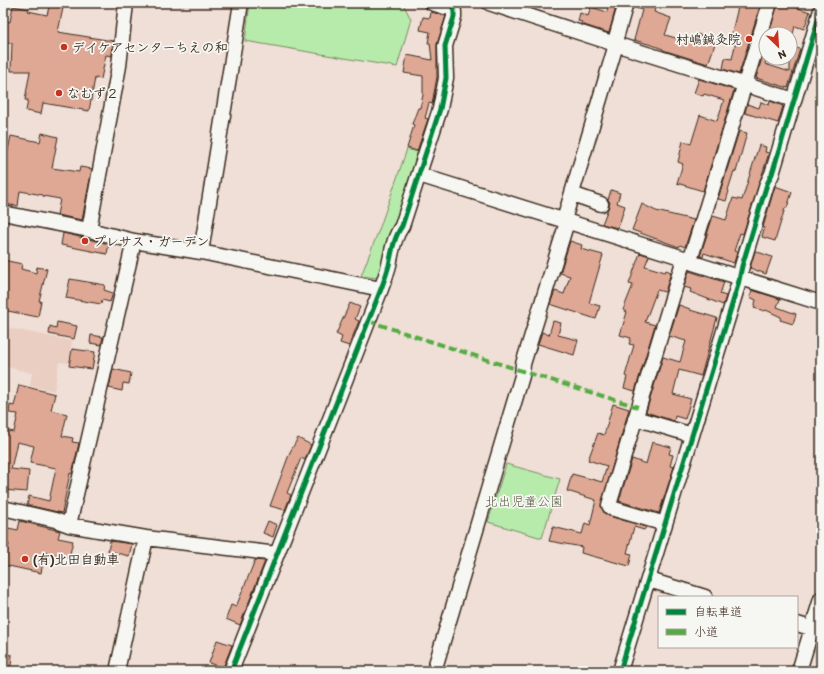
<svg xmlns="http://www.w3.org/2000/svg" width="824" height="674" font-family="Itim,'Klee One',sans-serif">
  <rect width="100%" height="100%" fill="#efdfd6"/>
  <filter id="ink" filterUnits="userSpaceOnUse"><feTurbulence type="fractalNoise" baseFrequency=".025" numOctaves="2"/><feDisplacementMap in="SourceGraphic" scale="8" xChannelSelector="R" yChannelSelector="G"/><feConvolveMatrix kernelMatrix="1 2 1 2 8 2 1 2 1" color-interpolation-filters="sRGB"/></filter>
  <g filter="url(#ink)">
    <path fill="#eacec2" d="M3 327 72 341 68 363 59 362 54 391 30 386 32 373 3 366Z"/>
    <path fill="#b7ebab" stroke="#798a64" d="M250 3H395L403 4 411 19 397 67 245 41Z
      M407 149 421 153 378 278 361 276 380 227Z
      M506 464 560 479 542 538 488 522Z"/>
    <path fill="#dfa895" stroke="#3b2a1e" d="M50 3H64L58 32 113 41 112 56 106 55 101 79 95 78 89 111 43 103 41 114 26 111 28 100H25L30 71H11L12 43H5L7 21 10 22 13 6 29 9 28 11 47 15Z
      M609 3H617L609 33 581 24 582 22 578 21 580 13 588 16 591 7 607 12Z
      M634 3H649L656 5 654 12 671 18 665 35 694 43 697 34 716 41 708 64 663 50V49L652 45 634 40 642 10 634 7Z
      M739 3H761L739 74 723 69 725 58 732 59 736 41 730 40Z
      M778 3H783L810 12 804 29 795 26 793 34H769Z
      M431 12 446 16 437 44V77L432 104 429 103 425 118 428 119 417 151 407 148 414 125 412 124 418 108H420L423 95V76L404 73 407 55 432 60 430 43H428L430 32 420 30 423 17 430 18Z
      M766 45V59L765 64 790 72V47L800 49 788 88 756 78Z
      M699 79 734 90 703 191 677 183 683 164 678 162 683 141 691 144 700 115 717 121 724 100 704 94 703 96 694 93Z
      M770 101 783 106 778 123 745 113 747 104 759 108 761 102 769 105Z
      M739 131 747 133 736 172 734 171 728 190 729 191 726 201 718 199Z
      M42 133 58 137 52 168 79 172 80 167 92 169 82 220 57 215 60 199 43 196V195L20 191 18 206 3 204V158L6 159 11 136 40 142Z
      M759 145 766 147 765 152 769 153 743 234 740 233 734 251 737 252 734 263 704 253 703 257 700 256 713 216 726 220 733 198 742 200Z
      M775 186 792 192 787 208H785L775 241 762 237 764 228 763 227Z
      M611 190 620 193 617 203 625 206 618 228 602 224 609 206 610 202 608 200Z
      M642 204 656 211 694 220 685 247 680 245 679 247 632 230Z
      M63 233 109 244 107 254 61 245Z
      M570 241 582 245 581 249 603 255 589 303 600 306 596 319 550 304 555 291 564 294 570 276 560 273Z
      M755 251 772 257 766 274 750 268Z
      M640 253 649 256 645 266 665 272 666 270 671 272 665 292 657 290 645 322 655 325 635 391 624 388 627 377 625 376 634 345 629 344 631 338 620 335 627 312 623 310 633 285 629 284Z
      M3 260 22 264 21 269 36 273 37 267 47 269 39 301H41L38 317 3 310Z
      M689 271 724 282 720 294 726 296 723 305 690 292 691 289 684 287Z
      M70 279 105 285 104 290 113 293 110 302 102 300 101 304 66 298Z
      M752 290 780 299 777 307 796 314 793 324 780 320 781 317 766 310 765 311 754 308 756 300 750 297Z
      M350 303 360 307 355 319 359 321 349 346 340 343 342 337 336 334Z
      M679 305 690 309V310L717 318 701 376 679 370 673 394 691 399 685 419 675 416 674 421 646 412 663 357 680 362 686 341 669 336Z
      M553 321 561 323 558 335 578 340 574 355 538 344 542 332 549 335Z
      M57 322 77 326 74 339 49 334 50 326 56 328Z
      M91 335 103 337 101 345 90 343Z
      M72 349 95 352 92 369 69 366Z
      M113 369 131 373 129 384 123 383 122 391 109 388Z
      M19 385 55 394 51 410 67 414 62 436 73 438 72 442 79 443 72 474 70 473 62 513 27 505 29 496 49 501 56 468 30 463 34 446 17 442 11 469 29 471 27 492 3 490V430L14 432 18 414 9 413 10 405 14 406Z
      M613 404 629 409 601 506 604 513 609 516 646 527 644 530 634 527 627 553 632 554 629 566 581 553 582 547 549 541 553 527 582 534 585 523 590 525 596 500 567 491 572 474 602 482 607 466 588 460 598 433 604 435Z
      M298 438 311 445 305 460 301 458 287 493 291 495 285 510 270 506 290 452Z
      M652 442 671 447 669 454 673 455 670 466 674 467 659 513 619 501 632 459 646 464Z
      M20 521 60 531 58 538 73 541 69 558 45 552 41 573 4 565 9 544 3 543V527L18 530Z
      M268 521 277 525 273 537 263 533Z
      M110 541 132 544 129 556 108 551Z
      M255 560 265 561 240 625 226 619 231 605 236 607Z
      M217 640 232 645 223 668 209 663Z
      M3 654 12 655 11 666 3 665Z"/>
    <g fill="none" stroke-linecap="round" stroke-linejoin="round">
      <g stroke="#3b2a1e" stroke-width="17">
        <path id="minor" d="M432 3 445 7 453 8
          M489 3 615 44 794 100
          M419 175 687 259 693 263 821 303
          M572 194 601 204
          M3 213 89 230 134 241 201 252 381 289
          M564 220 615 48 616 38 626 3
          M89 230 119 66 126 3
          M201 252 241 3
          M635 418 692 435
          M3 508 55 520 69 525 146 538 277 554
          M665 524 611 508 609 505 683 262 692 254 770 3
          M69 525 134 241
          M649 580 705 597
          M797 624 821 631
          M117 671 146 538
          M231 671 381 289C384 281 387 273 389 265 392 251 394 237 402 226L440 109 446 78 445 46 454 17V12L453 8 456 3
          M434 671 522 376 523 364 567 222
          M620 671 738 285 742 266 767 184 772 174 821 10
          M799 671 821 599"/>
      </g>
      <use href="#minor" stroke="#f6f6f2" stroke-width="14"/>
      <path stroke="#55ab43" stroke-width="4" stroke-dasharray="8 4" stroke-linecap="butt" d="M368 321 522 371 638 407"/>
      <g stroke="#f6f6f2" stroke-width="8">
        <path id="cycleway" d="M231 671 381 289C384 281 387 273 389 265 392 251 394 237 402 226L440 109 446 78 445 46 454 17V12L453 8 456 3
          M620 671 738 285 742 266 767 184 772 174 821 10"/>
      </g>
      <use href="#cycleway" stroke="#00873e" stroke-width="5"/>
    </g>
  </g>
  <g fill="#c8321e" stroke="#f6f6f2" stroke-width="1.5">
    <circle cx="749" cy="39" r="4"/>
    <circle cx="64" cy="47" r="4"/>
    <circle cx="59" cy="93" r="4"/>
    <circle cx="85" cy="241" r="4"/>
    <circle cx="25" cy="559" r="4"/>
  </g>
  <g text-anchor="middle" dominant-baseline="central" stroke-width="3.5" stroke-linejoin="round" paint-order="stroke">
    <g font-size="13" font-weight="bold" fill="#3b2a1e" stroke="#f6f6f2" text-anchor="start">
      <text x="741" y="39" text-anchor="end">村嶋鍼灸院</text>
      <text x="72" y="47">デイケアセンターちえの和</text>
      <text x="67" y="93">なむず２</text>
      <text x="93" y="241">プレサス・ガーデン</text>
      <text x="33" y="559">(有)北田自動車</text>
    </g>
    <g font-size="13" fill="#5a5a41" stroke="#f6f6f2">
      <text x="524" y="501">北出児童公園</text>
    </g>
  </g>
  <rect width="824" height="674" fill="none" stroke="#f6f6f2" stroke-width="16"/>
  <rect x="8" y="8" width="808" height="658" fill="none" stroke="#3b2a1e" stroke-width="1.5" filter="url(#ink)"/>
  <rect x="658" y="596" width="140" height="52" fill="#f6f6f2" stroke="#aba49d"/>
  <rect x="666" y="609" width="20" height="6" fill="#00873e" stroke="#aba49d"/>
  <text x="694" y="616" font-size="12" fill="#3b2a1e">自転車道</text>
  <rect x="666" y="629" width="20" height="6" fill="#55ab43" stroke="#aba49d"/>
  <text x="694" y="636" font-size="12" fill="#3b2a1e">小道</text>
  <g transform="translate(778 46) rotate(155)"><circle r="19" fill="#f6f6f2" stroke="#aba49d"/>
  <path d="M0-3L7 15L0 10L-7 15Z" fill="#c8321e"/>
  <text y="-6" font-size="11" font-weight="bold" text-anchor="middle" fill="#3b2a1e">N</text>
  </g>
</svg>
